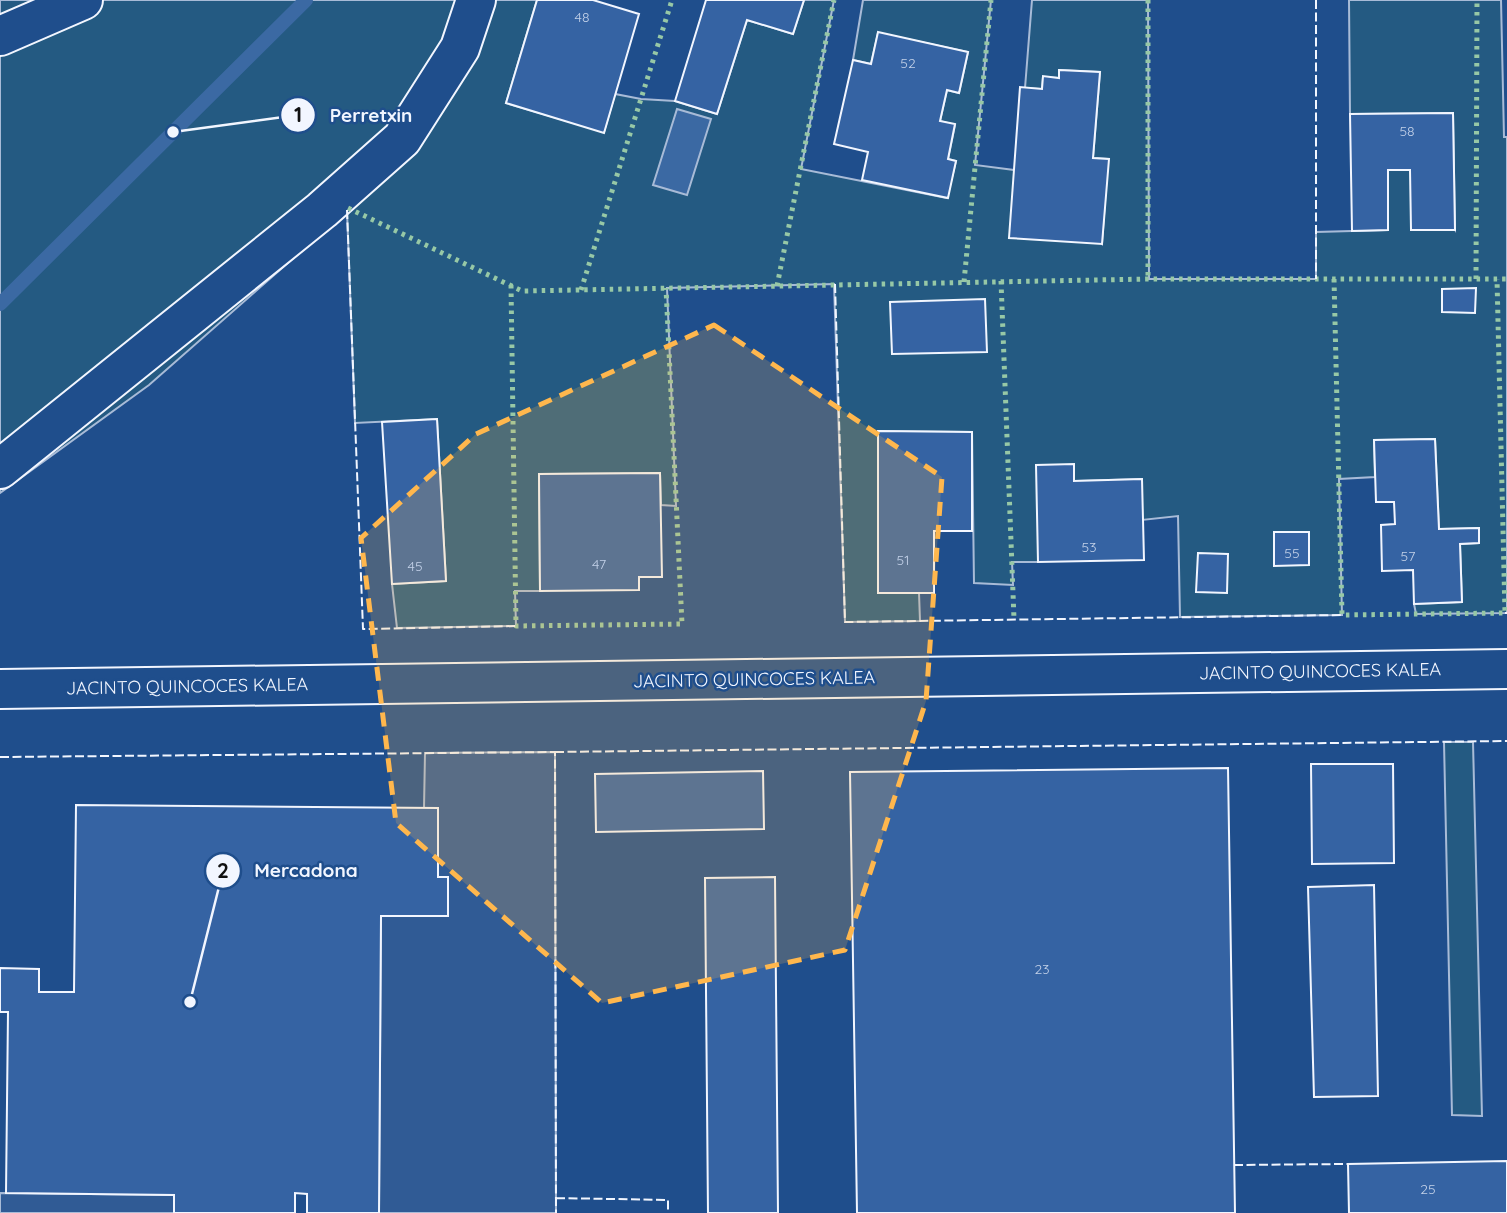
<svg xmlns="http://www.w3.org/2000/svg" width="1507" height="1213" font-family="Quicksand,sans-serif">
  <rect width="100%" height="100%" fill="#1f4e8c"/>
  <path fill="#245a82" stroke="#a8bbd7" stroke-width="2" d="M0 0H537L506 103 604 132 615 94 641 99 675 101 717 114 747 20 793 34 804 0H834L801 169 947 198 956 161 948 159 955 125 940 121 947 90 959 93 968 52 878 33 871 64 853 60 863 0H991L975 165 1014 170 1102 244 1108 159 1093 158 1100 72 1060 70 1059 78 1043 77 1042 89 1025 88 1032 0H1148L1149 279H1316V232L1388 230V170H1410L1455 230 1453 113 1350 114 1349 0H1501L1504 137H1507V613L1416 614 1414 604 1462 602 1460 544 1479 543V528L1439 529 1435 439 1374 440 1375 477 1339 479 1342 615 1180 617 1178 516 1142 520V479L1074 481 1073 464 1038 562H1012L1013 585 974 583 972 432 878 431V593H919L920 621 845 622 834 284 667 288 676 506 661 505 660 473 539 474 540 591H515L516 626 397 628 392 584 446 581 437 419 355 423 347 211 149 385 0 493Z
    M1444 742H1473L1482 1116 1452 1115Z"/>
  <path fill="#305b95" stroke="#a8bbd7" stroke-width="2" d="M555 752 556 1213H379L381 916 448 915V877H438V809L424 808 425 753Z
    M0 1193 174 1195V1213H0Z"/>
  <path fill="#3b69a3" stroke="#a8bbd7" stroke-width="2" d="M677 109 711 119 687 195 653 185Z"/>
  <g fill="none" stroke-linecap="round" stroke-linejoin="round">
    <path stroke="#3b69a3" stroke-width="14" d="M0 304 306 0"/>
  </g>
  <path fill="#3563a3" stroke="#f2f6ff" stroke-width="2" d="M537 0H593L639 14 604 133 506 103Z
    M706 0H804L793 34 747 20 717 114 675 101Z
    M878 32 968 52 959 93 947 90 940 121 955 124 948 159 956 161 948 198 862 180 868 152 834 144 853 60 871 64Z
    M1059 70 1100 72 1093 158 1109 159 1102 244 1009 238 1020 87 1042 89 1043 76 1059 78Z
    M1453 113 1455 230H1411L1410 170H1388V230L1352 231 1350 114Z
    M1476 288 1475 313 1442 312V289Z
    M985 299 987 352 892 354 890 302Z
    M437 419 446 581 392 584 382 422Z
    M878 431 972 432V531H934V593H878Z
    M1435 439 1439 529 1479 528V543L1460 544 1462 602 1414 604 1413 570 1382 571 1381 525 1395 524 1394 502H1376L1374 440Z
    M1074 464V481L1142 479 1144 560 1038 562 1036 465Z
    M660 473 662 577H639V590L540 591 539 474Z
    M1274 532H1309V565L1274 566Z
    M1198 553 1228 554 1227 593 1196 592Z
    M1311 764H1393L1394 863 1312 864Z
    M1228 768 1235 1213H857L850 772Z
    M763 771 764 829 596 832 595 774Z
    M76 805 438 808V877H448V916H381L379 1213H307V1194L295 1193V1213H174V1195L6 1193 8 1012H0V968L39 969V992H74Z
    M775 877 778 1213H708L705 878Z
    M1374 885 1378 1096 1314 1097 1308 887Z
    M1507 1161V1213H1349L1348 1164Z"/>
  <g fill="none" stroke-linecap="round" stroke-linejoin="round">
    <g stroke="#f2f6ff" stroke-width="42">
      <path id="minor" d="M0 36 83 0
        M0 469 322 210 402 139 460 48 476 0
        M0 689 1507 669"/>
    </g>
    <use href="#minor" stroke="#1f4e8c" stroke-width="38"/>
    <path stroke="#97c8a6" stroke-width="5" stroke-dasharray="3.5 5" stroke-linecap="butt" d="M1148 0V279
      M348 208 522 291 1148 279H1507
      M1334 279 1342 615 1505 613 1497 279
      M1476 279 1477 0
      M1001 281 1014 619
      M964 282 991 0
      M511 285 516 626 682 624 666 288
      M777 286 834 0
      M581 290 672 0"/>
    <path stroke="#f2f6ff" stroke-width="2" stroke-dasharray="9 3.5" stroke-linecap="butt" d="M1316 0V279
      M347 210 363 629 516 626
      M835 284 845 622 1342 615
      M1505 613H1507
      M555 752 1507 741
      M0 757 555 752 556 1213
      M1234 1165 1348 1164
      M556 1198 668 1200V1213"/>
  </g>
  <path fill="#ffb74d" fill-opacity="0.2" stroke="#ffb74d" stroke-width="5" stroke-dasharray="14 9" stroke-linejoin="round" d="M714 325 942 477 926 701 845 950 602 1003 396 823 361 538 476 434Z"/>
  <g text-anchor="middle" dominant-baseline="central" stroke-width="5" stroke-linejoin="round" paint-order="stroke">
    <g font-size="14" fill="#c3d1e8">
      <text x="582" y="17">48</text>
      <text x="908" y="63">52</text>
      <text x="1407" y="131">58</text>
      <text x="1089" y="547">53</text>
      <text x="1292" y="553">55</text>
      <text x="1408" y="556">57</text>
      <text x="903" y="560">51</text>
      <text x="599" y="564">47</text>
      <text x="415" y="566">45</text>
      <text x="1042" y="969">23</text>
      <text x="1428" y="1189">25</text>
    </g>
    <g font-size="18" fill="#f2f6ff" stroke="#1f4e8c">
      <text transform="translate(1320 671) rotate(-1)">JACINTO QUINCOCES KALEA</text>
      <text transform="translate(754 679) rotate(-1)">JACINTO QUINCOCES KALEA</text>
      <text transform="translate(187 686) rotate(-1)">JACINTO QUINCOCES KALEA</text>
    </g>
  </g>
  <path fill="none" stroke="#f2f6ff" stroke-width="2.5" d="M173 132L298 115M190 1002L223 871"/>
  <g fill="#f2f6ff" stroke="#1f4e8c" stroke-width="2.5">
    <circle cx="173" cy="132" r="7"/>
    <circle cx="190" cy="1002" r="7"/>
    <circle cx="298" cy="115" r="18"/>
    <circle cx="223" cy="871" r="18"/>
  </g>
  <g font-size="21" text-anchor="middle" font-weight="bold" fill="#111">
    <text x="298" y="122">1</text>
    <text x="223" y="878">2</text>
  </g>
  <g font-size="19" text-anchor="middle" font-weight="bold" fill="#f2f6ff" stroke="#1f4e8c" stroke-width="5" stroke-linejoin="round" paint-order="stroke">
    <text x="371" y="122">Perretxin</text>
    <text x="306" y="877">Mercadona</text>
  </g>
</svg>
